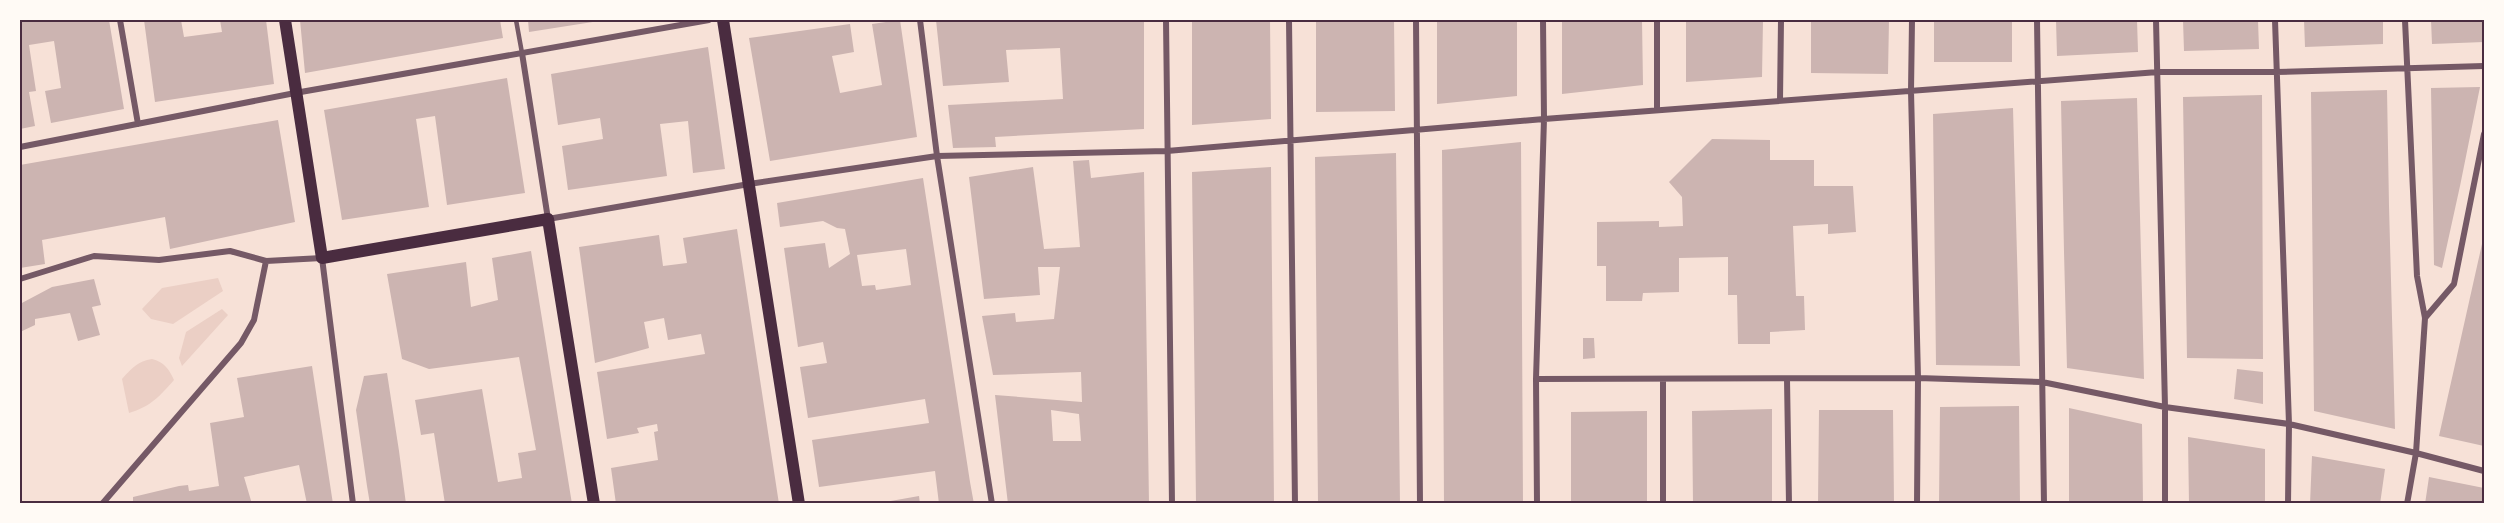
<svg xmlns="http://www.w3.org/2000/svg" width="2504" height="523" font-family="'Fira Sans Condensed',sans-serif">
  <rect width="100%" height="100%" fill="#f7e1d7"/>
  <path fill="#ebcfc5" d="M218 278 223 291 173 324 151 319 142 309 162 288Z
    M222 309 228 315 182 366 179 358 186 332Z
    M152 359C164 362 169 369 174 380 160 396 150 407 129 413L122 379C131 369 138 361 152 359Z"/>
  <path fill="#ccb4b1" fill-rule="evenodd" d="M20 20H109L124 109 51 123 45 91 61 88 54 41 29 45 36 91 29 92 35 126 20 129Z
    M144 20H181L184 37 222 32 220 20H266L274 84 155 102Z
    M300 20H500L503 38 305 73Z
    M528 20H599V21L529 32Z
    M900 20 917 137 770 161 749 38 850 24 854 52 832 56 840 93 882 85 872 24Z
    M936 20H1144V129L995 137 996 147 953 148 948 105 1063 99 1060 48 1006 50 1009 82 943 86Z
    M1192 20H1270L1271 119 1192 125Z
    M1316 20H1394L1395 111 1316 112Z
    M1437 20H1517V96L1437 104Z
    M1562 20H1642L1643 85 1562 94Z
    M1686 20H1763L1762 77 1686 82Z
    M1811 20H1889L1888 74 1811 73Z
    M1934 20H2012V62H1934Z
    M2056 20H2137L2138 52 2057 56Z
    M2183 20H2258L2259 49 2184 51Z
    M2304 20H2383V44L2305 47Z
    M2431 20H2484V42L2432 44Z
    M708 47 725 169 693 173 688 121 660 124 667 176 568 190 562 146 603 139 600 118 558 125 551 74Z
    M507 78 525 193 447 205 435 116 416 119 429 207 342 220 324 110Z
    M2480 87 2460 186 2442 268 2434 265 2431 88Z
    M2387 90 2389 206 2395 429 2314 411 2311 92Z
    M2262 95 2263 359 2187 358 2183 97Z
    M2137 98 2142 295 2144 379 2067 368 2064 252 2061 101Z
    M2013 108 2020 366 1936 365 1933 114Z
    M278 120 295 222 170 249 165 217 42 240 45 264 20 268V165Z
    M1712 139 1770 140V160H1814V186H1853L1856 232 1828 234V224L1793 226 1796 296H1804L1805 330 1770 332V344H1738L1737 295H1728V257L1679 258V292L1643 293 1642 301H1606V266H1597V222L1659 221V227L1683 226 1682 197 1669 182Z
    M1521 142 1523 504H1444L1442 150Z
    M1396 153 1400 504H1318L1315 157Z
    M1089 160 1091 178 1144 172 1149 504H1008L995 395 1082 402 1081 372 993 375 982 316 1015 313 1016 322 1054 319 1060 267H1038L1040 295 984 299 969 177 1033 167 1044 249 1080 247 1073 161ZM1051 410 1079 414 1081 441H1053Z
    M1271 167 1274 504H1196L1192 172Z
    M923 178 970 482 974 504H939L935 471 819 487 812 440 929 423 925 399 808 418 800 367 827 363 823 342 798 347 784 248 825 243 829 268 850 254 845 229 837 228 823 221 780 227 777 203ZM906 249 911 285 876 290 875 285 862 286 857 255Z
    M737 229 779 504H616L611 468 658 460 654 432 658 431 657 424 637 428 639 433 607 439 597 372 705 354 701 334 668 340 664 318 644 322 649 348 595 363 579 247 659 235 663 266 687 263 683 238Z
    M2484 235V446L2439 436Z
    M531 251 572 504H445L434 433 421 435 415 400 482 389 498 482 522 478 518 453 536 450 519 357 429 369 402 359 387 274 466 262 471 307 498 300 492 258Z
    M94 279 101 305 92 307 100 335 78 341 70 313 35 319V325L20 332V304L52 287Z
    M1583 338H1594L1595 358 1583 359Z
    M312 366 333 504H307L299 465 244 477 252 504H133V497L179 486 188 485 189 491 219 486 210 423 244 417 237 378Z
    M2237 369 2263 372V404L2234 399Z
    M387 373 399 451 406 504H370L367 486 356 410 364 376Z
    M2019 406 2020 504H1939L1940 407Z
    M2069 408 2142 424 2143 504H2069Z
    M1772 409V504H1693L1692 411Z
    M1819 410H1893L1894 504H1818Z
    M1647 411V504H1571V412Z
    M2188 437 2265 449V504H2189Z
    M2312 456 2385 469 2380 504H2310Z
    M2429 477 2484 488V504H2425Z
    M919 496 920 504H885V502Z"/>
  <g fill="none" stroke-linecap="round" stroke-linejoin="round">
    <path stroke="#755966" stroke-width="4.5" d="M516 20 522 53"/>
    <path stroke="#755966" stroke-width="6" d="M120 20 138 124
      M920 20 937 156 992 504
      M1166 20 1172 504
      M1289 20 1295 504
      M1416 20 1420 504
      M1657 20V110
      M1912 20 1911 91 1918 378 1917 504
      M2037 20 2044 504
      M2156 20 2165 407V504
      M2275 20 2289 424 2288 504
      M2405 20 2417 276 2425 318 2416 453 2407 504
      M522 53 548 219 749 184 937 156 1167 151 1544 119 2158 72H2276L2484 66
      M1780 100 1781 20
      M20 147 295 93 709 20
      M20 279 94 256 159 260 230 251 266 261
      M2425 318 2454 284 2484 134
      M1536 379 1918 378 2042 382 2165 407 2289 424 2416 453 2484 471
      M1787 379 1789 504
      M1663 380V504
      M102 504 241 343 254 320 266 261 322 258 353 504
      M1537 504 1536 379 1544 119 1543 20"/>
    <path stroke="#4a2c40" stroke-width="12" d="M285 20 322 258 548 219 594 504
      M723 20 799 504"/>
  </g>
  <rect width="2504" height="523" fill="none" stroke="#fffaf5" stroke-width="42"/>
  <rect x="21" y="21" width="2462" height="481" fill="none" stroke="#4a2c40" stroke-width="2"/>
</svg>
